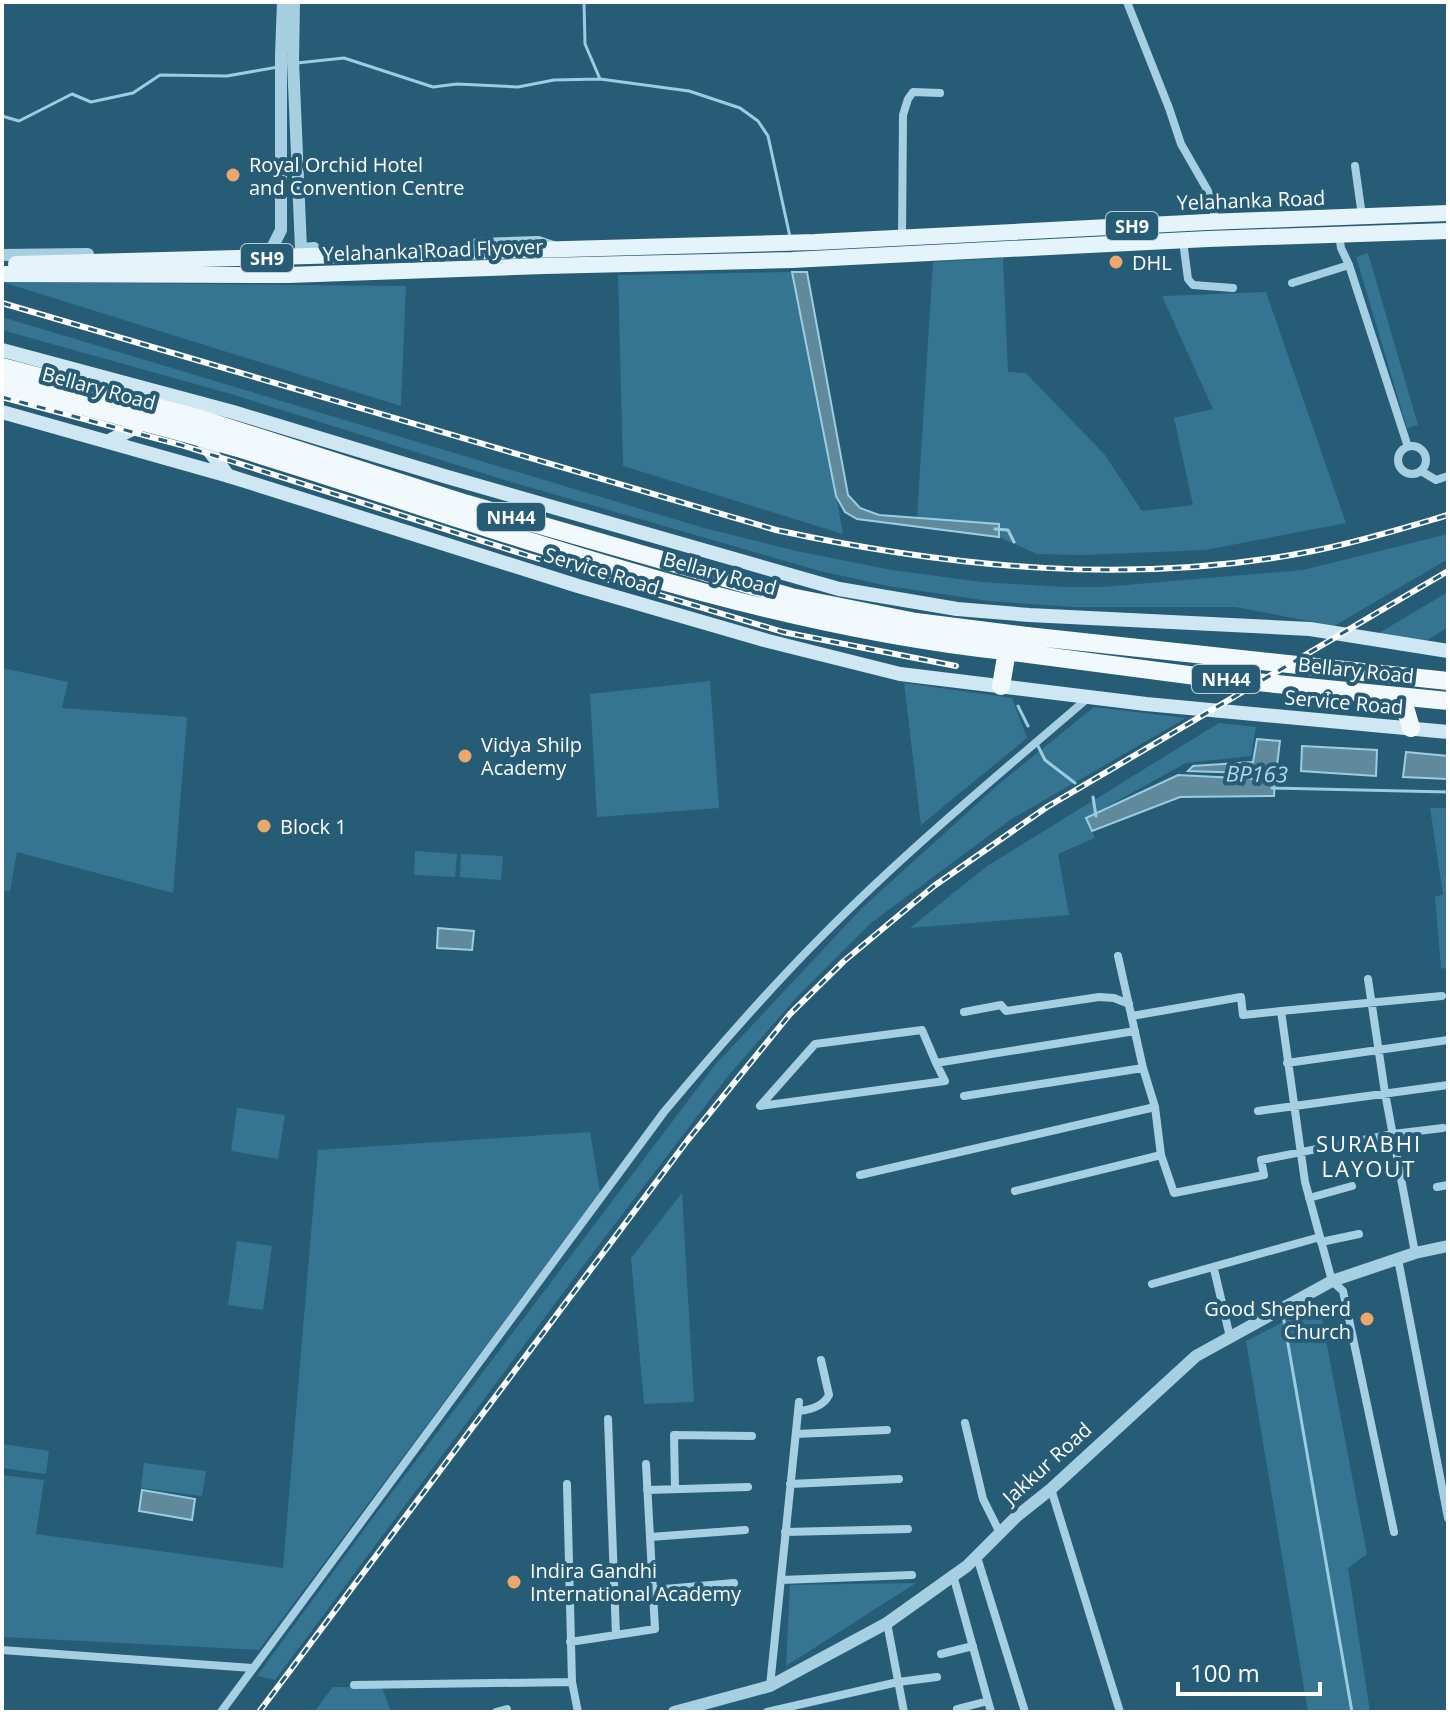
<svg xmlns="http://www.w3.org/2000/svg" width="1450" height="1714" font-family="'Open Sans',sans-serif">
  <rect width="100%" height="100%" fill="#265c76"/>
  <path fill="#367591" d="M1368 253 1418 425 1407 428 1356 257Z
    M1003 258 1008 372 1026 373 1105 455 1142 511 1193 505 1174 418 1213 409 1162 296 1266 292 1346 523 1205 550 1082 555 1037 554 999 537V524L917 518 933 262Z
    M792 272 821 412 843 534 623 466 618 275Z
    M2 282 406 286 401 406Z
    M2 317 704 528 796 551 892 570 982 582 1063 587H1102L1303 570 1448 534V559L1334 626 1236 607H1074L989 601 888 586 820 571 508 481 231 394 2 330Z
    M1448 592V627L1427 640 1379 633Z
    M2 668 68 682 62 708 187 717 173 893 17 852 10 891H2Z
    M710 681 719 808 597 817 590 694Z
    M904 683 1012 698 1027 738 921 825Z
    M1094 707 1186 718 1010 820 871 923 797 997 728 1076 586 1262 275 1680 257 1676 375 1515 715 1065 862 908 1000 783Z
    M1219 723 1256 727 1251 756 1186 763 1086 818 1095 838 1058 854 1069 915 910 928 987 866Z
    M1430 808H1448V969L1441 968 1435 896 1443 895Z
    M415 851 457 854 455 877 414 875Z
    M461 854 503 856 501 880 460 877Z
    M237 1108 285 1115 278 1159 231 1151Z
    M590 1132 600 1192 259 1650 2 1637V1475L44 1480 36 1534 283 1568 318 1150Z
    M682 1193 694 1402 644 1404 631 1258Z
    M237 1241 272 1246 263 1310 228 1305Z
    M1319 1304 1367 1554 1348 1568 1370 1712H1308L1246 1341Z
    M2 1444 49 1451 46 1474 2 1468Z
    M144 1463 206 1471 202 1496 141 1488Z
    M916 1583 786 1666 790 1585Z
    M333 1687H382L391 1712H314Z"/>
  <path fill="#61899c" stroke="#9bcde2" stroke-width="2" d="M792 272H807L848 495 860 508 879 515 999 524V537L857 519 845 512 836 496Z
    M1257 739 1280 741 1276 774 1188 771 1193 766 1253 762Z
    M1302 746 1377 750 1376 776 1301 771Z
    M1406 752 1448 756V779L1403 777Z
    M1178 775 1275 780 1274 796 1180 797 1092 831 1086 818Z
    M438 928 474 931 472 950 437 948Z
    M142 1490 195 1499 192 1520 139 1511Z"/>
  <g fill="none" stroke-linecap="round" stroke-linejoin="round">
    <path stroke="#9bcde2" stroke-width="3" d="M584 2 585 44 600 79
      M297 63 344 58 433 87 457 84 518 87 554 80 600 79 689 91 740 108 758 121 768 136 790 237
      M2 116 19 121 72 94 91 102 133 93 160 75 227 76 278 67
      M995 529 1008 530 1014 542
      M1018 706 1028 726
      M1038 746 1045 760 1075 783
      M1272 788 1448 792
      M1093 797 1096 816
      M1283 1315 1352 1712"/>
    <path stroke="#a6d0e2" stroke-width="8" d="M1127 2 1169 108 1181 144 1208 191 1216 221
      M1355 166 1362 216
      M1339 235 1341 248 1349 265 1408 447
      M902 237 903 115 908 99 913 92 940 93
      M1183 241 1188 279 1193 285 1233 288
      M1292 283 1349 265
      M1398 460a14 14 0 1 1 28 0a14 14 0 1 1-28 0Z
      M1421 471 1436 480 1448 476
      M1118 956 1143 1068 1155 1107 1161 1155 1174 1193 1264 1175 1261 1160 1393 1134 1443 1128
      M1368 979 1385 1093 1415 1253
      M1281 1011 1442 996
      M964 1012 1001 1005 1006 1011 1099 997 1114 998 1129 1004
      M1132 1016 1241 997 1243 1015 1281 1011 1305 1182 1332 1281 1343 1291 1394 1532
      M936 1063 922 1030 815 1044 760 1106 945 1081 936 1063 1135 1031
      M1287 1063 1448 1040
      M964 1096 1143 1068
      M1258 1111 1448 1085
      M860 1175 1155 1107
      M1437 1187 1448 1185
      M1015 1191 1161 1155
      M1309 1198 1352 1186
      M1321 1242 1359 1234
      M1398 1259 1448 1518
      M1214 1269 1230 1337
      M1152 1284 1320 1237
      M798 1411C810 1410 823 1407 829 1395L821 1360
      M608 1419 616 1635
      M965 1423 983 1499 1000 1533
      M796 1434 887 1430
      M567 1484 572 1682 578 1712
      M790 1484 899 1479
      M675 1489 674 1435 752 1436
      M1051 1489 1120 1712
      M647 1490 748 1487
      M785 1532 908 1529
      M650 1537 745 1530
      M977 1557 1025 1712
      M953 1575 991 1712
      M781 1580 912 1575
      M653 1590 734 1583
      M887 1623 904 1712
      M570 1642 655 1629 646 1464
      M2 1650 252 1668
      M941 1654 973 1646
      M354 1685 572 1682
      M770 1686 799 1402
      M957 1709 988 1701
      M221 1712 664 1112C715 1051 767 991 823 935 906 851 998 775 1088 698
      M496 1712 507 1709V1712
      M767 1712 898 1682 937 1677"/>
    <path stroke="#a6d0e2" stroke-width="12" d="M294 2 293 61 301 249 314 248
      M281 55 283 2
      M477 244 538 242 553 247
      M2 255 88 254
      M674 1712 770 1686 887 1623 967 1566 1017 1516 1051 1489 1196 1356 1332 1281 1415 1253 1448 1246"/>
    <path stroke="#cfe7f3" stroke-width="14" d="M2 350 233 412 444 476 839 589 957 609 1029 615 1310 629 1448 651
      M2 412 229 476 578 586 768 641 900 674 1146 704 1448 732
      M198 435 228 476
      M109 441 144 423 146 420"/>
    <path stroke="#e5f3fb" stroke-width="16" d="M531 250 815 242 1207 222 1448 213
      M544 266 792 260 1208 239 1448 231"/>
    <path stroke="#f2f9fd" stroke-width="18" d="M1027 636 1448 681
      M1005 651 1196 676 1448 701
      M1001 686 1007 651
      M1402 697 1411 728"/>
    <g stroke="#fff" stroke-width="6">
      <path id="rail" d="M2 303 776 530C952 568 1135 586 1313 551 1359 542 1404 528 1448 515
        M2 397 181 445 526 555 783 632 956 666
        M259 1712 687 1141 790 1014 844 961 934 886 1047 807 1448 571"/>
    </g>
    <use href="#rail" stroke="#265c76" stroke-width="3" stroke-dasharray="9" stroke-linecap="butt"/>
    <path stroke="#a6d0e2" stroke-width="12" d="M259 257 272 248 281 230V55"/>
    <path stroke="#e5f3fb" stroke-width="16" d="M16 264 531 250
      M2 274 288 275 544 266"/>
    <path stroke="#f2f9fd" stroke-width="18" d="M2 367 201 419 467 504 791 597 916 622 1027 636
      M2 385C81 407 162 425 241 449 492 526 742 623 1005 651"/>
  </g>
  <g fill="#eba76c" stroke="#265c76" stroke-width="3">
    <circle cx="233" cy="175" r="8"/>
    <circle cx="1116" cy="262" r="8"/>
    <circle cx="465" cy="756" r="8"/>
    <circle cx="264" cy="826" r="8"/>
    <circle cx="1367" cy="1319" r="8"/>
    <circle cx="514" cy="1582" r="8"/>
  </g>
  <g text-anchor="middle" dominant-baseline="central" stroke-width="8" stroke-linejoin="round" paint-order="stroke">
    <g fill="#265c76" stroke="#beced6" stroke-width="2">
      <rect x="1106" y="212" width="52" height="28" rx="6"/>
      <rect x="241" y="244" width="52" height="28" rx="6"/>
      <rect x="477" y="503" width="68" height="28" rx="6"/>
      <rect x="1192" y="665" width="68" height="28" rx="6"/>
    </g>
    <g font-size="18" font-weight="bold" fill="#fff">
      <text x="1132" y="226">SH9</text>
      <text x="267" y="258">SH9</text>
      <text x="511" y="517">NH44</text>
      <text x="1226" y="679">NH44</text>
    </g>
    <g font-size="20" fill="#fff" stroke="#265c76" text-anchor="start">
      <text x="249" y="164">Royal Orchid Hotel<tspan x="249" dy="23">and Convention Centre</tspan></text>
      <text x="1132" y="262">DHL</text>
      <text x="481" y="744">Vidya Shilp<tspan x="481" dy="23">Academy</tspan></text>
      <text x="280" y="826">Block 1</text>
      <text x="1351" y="1308" text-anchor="end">Good Shepherd<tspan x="1351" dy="23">Church</tspan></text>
      <text x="530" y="1570">Indira Gandhi<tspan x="530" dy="23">International Academy</tspan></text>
    </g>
    <g font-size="20" fill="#fff" stroke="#265c76">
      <text transform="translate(1251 200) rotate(-2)">Yelahanka Road</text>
      <text transform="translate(433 250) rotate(-2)">Yelahanka Road Flyover</text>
      <text transform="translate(99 388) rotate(15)">Bellary Road</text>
      <text transform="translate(602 571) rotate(17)">Service Road</text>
      <text transform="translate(720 573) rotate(15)">Bellary Road</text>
      <text transform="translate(1356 670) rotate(6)">Bellary Road</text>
      <text transform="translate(1344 702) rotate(5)">Service Road</text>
      <text transform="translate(1047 1463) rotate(-42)">Jakkur Road</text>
    </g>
    <g font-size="22" font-style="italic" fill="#b1d9ea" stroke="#265c76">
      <text transform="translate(1257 773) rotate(1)">BP163</text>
    </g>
    <g font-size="22" letter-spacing="2" fill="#fff" stroke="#265c76">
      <text x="1369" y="1143">SURABHI<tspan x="1369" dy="25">LAYOUT</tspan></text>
    </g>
  </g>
  <rect width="1450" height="1714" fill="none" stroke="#ffffff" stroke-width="8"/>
  <path d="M1178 1682v12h142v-12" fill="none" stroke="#ffffff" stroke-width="4"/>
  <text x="1190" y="1682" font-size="24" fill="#ffffff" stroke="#265c76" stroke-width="6" paint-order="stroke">100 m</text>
</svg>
